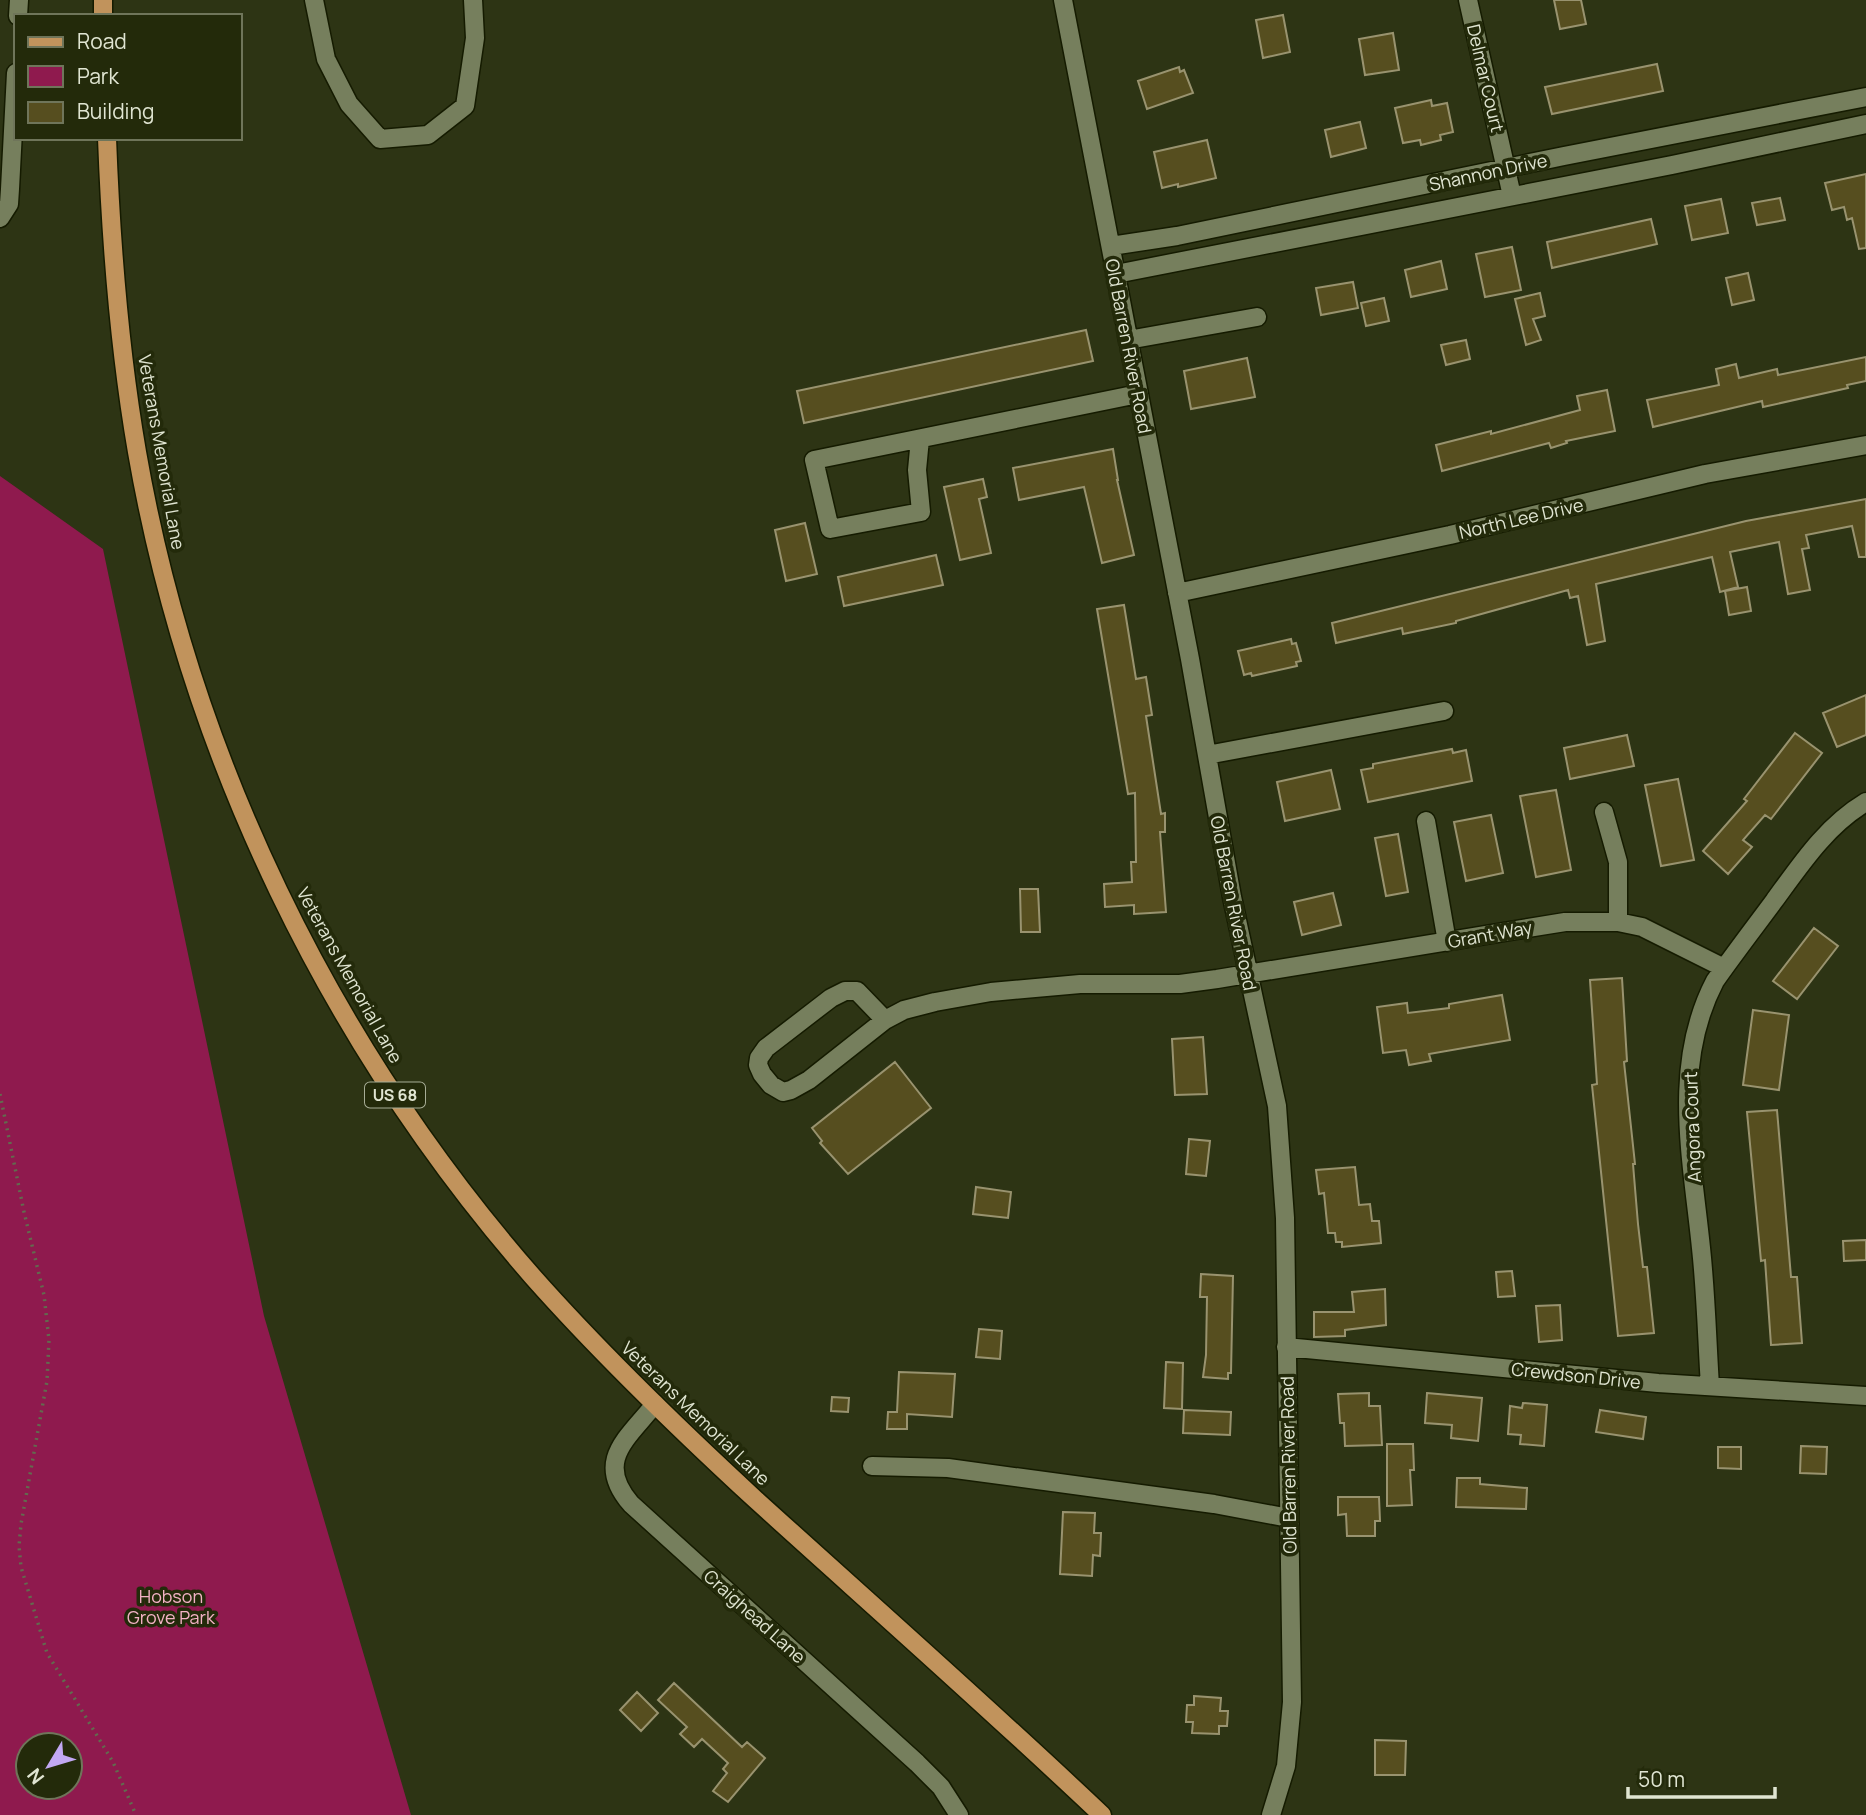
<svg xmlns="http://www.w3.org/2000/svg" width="1866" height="1815" font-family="Manrope,sans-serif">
  <rect width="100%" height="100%" fill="#2d3414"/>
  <path fill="#8f1a4e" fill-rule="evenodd" d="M0 476 103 549 264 1316 411 1815H0ZM28 1745H70V1787H28Z"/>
  <path fill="#564e1f" stroke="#99936f" stroke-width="2" d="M1554 0H1581L1586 24 1560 29Z
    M1283 15 1290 52 1263 58 1256 20Z
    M1393 33 1399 70 1365 75 1359 39Z
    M1657 64 1663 91 1552 114 1545 87Z
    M1179 67 1180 72 1184 70 1193 93 1147 109 1138 81Z
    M1431 100 1432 106 1447 103 1453 132 1440 135 1441 140 1421 145 1420 140 1403 143 1395 108Z
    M1360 122 1366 148 1331 157 1325 130Z
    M1207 140 1216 178 1178 187V184L1162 188 1154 152Z
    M1866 174V248L1859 249 1852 218 1847 220 1844 207 1832 210 1825 183Z
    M1780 198 1785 220 1757 225 1752 203Z
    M1721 199 1728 233 1692 240 1685 206Z
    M1651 219 1657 244 1552 268 1547 242Z
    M1512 247 1521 290 1485 297 1476 254Z
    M1441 261 1447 289 1411 297 1405 270Z
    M1748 273 1754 300 1732 305 1726 278Z
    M1353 282 1358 308 1321 315 1316 288Z
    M1540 293 1545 316 1533 319 1541 340 1526 345 1515 299Z
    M1384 298 1389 321 1366 326 1361 303Z
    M1086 330 1093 361 804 423 797 391Z
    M1466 340 1470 359 1446 365 1441 345Z
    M1866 357V381L1847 385 1848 388 1763 407 1762 401 1653 427 1647 400 1719 385 1716 369 1736 364 1739 378 1777 369 1778 375Z
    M1247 358 1255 397 1191 409 1184 371Z
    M1607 390 1615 431 1566 441 1567 443 1551 448 1549 443 1442 471 1436 445 1491 431V434L1580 410 1577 396Z
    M1113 449 1118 480H1117L1134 555 1102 563 1084 487 1019 500 1013 468Z
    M983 479 987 497 979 499 991 553 960 560 944 487Z
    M1866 499V557H1859L1852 526 1806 535 1809 548 1802 549 1810 590 1788 594 1779 542 1730 552 1738 587 1720 592 1712 557 1596 584 1605 641 1587 645 1578 596 1570 598 1568 590 1456 621V623L1403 634 1402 628 1336 643 1332 623 1746 521Z
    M805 523 817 574 786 581 775 530Z
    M936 555 943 585 844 606 838 577Z
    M1747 587 1751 611 1729 615 1725 591Z
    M1124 605 1136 679 1146 677 1152 715 1146 716 1161 814 1165 813V832H1160L1166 912 1134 914V905L1105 907 1104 884 1132 882 1131 862H1136L1135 793 1128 794 1097 609Z
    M1291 639 1292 644 1296 643 1301 661 1296 662 1297 666 1252 676 1251 673 1244 675 1238 651Z
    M1866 695V735L1837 747 1823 713Z
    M1795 733 1822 753 1771 819 1765 815 1743 840 1752 847 1728 874 1703 851 1747 801 1744 799Z
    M1627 735 1634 766 1570 779 1564 748Z
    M1452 749 1453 753 1466 750 1472 781 1368 802 1361 770 1373 768V764Z
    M1331 770 1340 809 1285 821 1277 782Z
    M1678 779 1694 860 1661 866 1645 785Z
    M1556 790 1571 870 1536 877 1520 796Z
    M1491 815 1503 873 1466 881 1454 822Z
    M1398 834 1408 892 1386 896 1375 838Z
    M1020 889H1038L1040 932H1021Z
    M1333 893 1341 925 1302 935 1294 902Z
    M1814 928 1838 946 1797 999 1773 981Z
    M1622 978 1627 1061 1624 1062 1635 1164H1633L1638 1224 1643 1267H1647L1654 1333 1618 1336 1592 1085 1597 1084 1590 980Z
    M1502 995 1510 1040 1429 1054 1431 1061 1409 1065 1406 1050 1383 1053 1377 1007 1407 1003 1408 1013 1449 1008V1004Z
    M1753 1010 1789 1015 1779 1090 1743 1085Z
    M1203 1037 1207 1094 1175 1095 1172 1039Z
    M895 1062 931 1108 848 1174 820 1143 822 1141 812 1128Z
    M1777 1110 1791 1277H1797L1802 1343 1771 1345 1765 1260 1761 1261 1747 1112Z
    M1189 1139 1210 1141 1206 1176 1186 1174Z
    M1355 1167 1359 1205 1370 1204 1372 1221H1379L1381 1243 1342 1247V1242H1336L1335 1233H1328L1324 1193 1319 1194 1316 1170Z
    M976 1187 1011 1192 1008 1218 973 1214Z
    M1866 1240V1260L1844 1261 1843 1241Z
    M1512 1271 1515 1296 1498 1297 1496 1272Z
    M1201 1274 1233 1276 1231 1373H1228V1379L1203 1377 1206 1355 1207 1297H1200Z
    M1385 1289 1386 1325 1345 1330V1336L1314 1337V1312H1354L1352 1292Z
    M1560 1305 1562 1340 1539 1342 1536 1306Z
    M979 1329 1002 1331 1000 1359 976 1357Z
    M1166 1362 1183 1363 1182 1409 1164 1408Z
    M899 1372 955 1374 952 1417 907 1414V1429H887L888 1412H897Z
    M1369 1393V1406H1380L1382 1445 1345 1446 1344 1423H1340L1338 1394Z
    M1427 1393 1482 1398 1478 1441 1451 1438 1452 1425 1425 1423Z
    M832 1397 849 1398 848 1412 831 1411Z
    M1523 1403 1547 1405 1544 1446 1520 1444 1521 1435 1508 1434 1510 1406 1522 1408Z
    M1184 1410 1231 1412 1230 1435 1183 1433Z
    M1600 1410 1646 1417 1643 1439 1596 1432Z
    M1387 1444H1413L1414 1470H1410L1412 1505 1387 1506Z
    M1801 1446 1827 1447 1826 1474 1800 1473Z
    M1718 1447H1741V1469L1718 1468Z
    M1457 1478H1480V1484L1527 1488 1526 1509 1456 1507Z
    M1338 1497H1379L1380 1521H1375V1536H1347L1346 1514 1338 1515Z
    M1063 1512 1095 1513 1094 1533H1101L1100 1556 1093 1555 1092 1576 1060 1574Z
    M674 1683 742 1747 747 1742 765 1758 728 1802 713 1791 727 1773 723 1769 728 1763 702 1739 694 1747 680 1734 687 1727 658 1700Z
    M637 1692 658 1713 641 1731 620 1710Z
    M1194 1696 1221 1698 1220 1711H1228L1227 1726H1219V1734L1192 1733 1193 1722H1186L1187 1705H1194Z
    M1375 1740 1406 1741 1405 1775H1375Z"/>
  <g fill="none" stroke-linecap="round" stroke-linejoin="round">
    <g stroke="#151b00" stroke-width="21">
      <path id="minor" d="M314 0 326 59 349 104 380 139 428 135 465 106 475 38 473 0
        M1063 0 1190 659 1232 897 1277 1106 1285 1218 1292 1702 1286 1766 1271 1815
        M1468 0 1512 196
        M18 16 19 0
        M0 218 9 204 10 189 16 73
        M1111 246 1177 236 1564 156 1866 97
        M1116 274 1672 165 1866 124
        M1128 340 1257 317
        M920 439 917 470 921 512 830 529 814 460 1138 394
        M1177 593 1450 535 1705 474 1866 445
        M1207 755 1444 711
        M1604 812 1618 862V922
        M1426 821 1447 942
        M885 1020 857 991H845L831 998 766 1048 759 1058 758 1065 762 1074 771 1085 783 1092 791 1090 809 1080 885 1020 904 1010 935 1002 991 992 1080 984H1180L1217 979 1565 922H1618L1642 927 1724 968
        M1286 1347 1658 1383 1866 1396
        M1710 1386C1707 1340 1706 1294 1701 1248 1692 1158 1671 1065 1715 981 1734 954 1754 928 1774 901 1801 864 1826 826 1866 802
        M655 1404C627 1439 594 1461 631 1504L917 1763 941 1787 959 1815
        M872 1466 948 1468 1214 1504 1289 1518"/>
    </g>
    <g stroke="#151b00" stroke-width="21">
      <path id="major" d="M103 0V16
        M107 138C111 244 119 348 137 452 190 756 330 1045 533 1277 603 1356 679 1429 756 1500 872 1605 989 1708 1102 1815"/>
    </g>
    <path stroke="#636a4e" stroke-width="3.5" stroke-dasharray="2 5" stroke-linecap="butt" d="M0 1094 24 1212 44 1295 49 1340 47 1381 21 1524 19 1546 21 1567 47 1653 113 1762 136 1815"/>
    <use href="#minor" stroke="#767f5d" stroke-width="18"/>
    <use href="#major" stroke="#c1935c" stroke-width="18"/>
  </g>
  <g text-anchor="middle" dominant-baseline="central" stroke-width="7" stroke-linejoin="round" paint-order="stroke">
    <rect fill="#232a0a" stroke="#a7ad96" stroke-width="2" x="365" y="1082.5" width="60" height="25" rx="5"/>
    <g font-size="16" font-weight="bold" fill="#e0e5d2">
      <text x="395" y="1095">US 68</text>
    </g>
    <g font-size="18" fill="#e0e5d2" stroke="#232a0a">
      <text transform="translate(1486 78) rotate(77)">Delmar Court</text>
      <text transform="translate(1488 172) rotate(-12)">Shannon Drive</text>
      <text transform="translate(1129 346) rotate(79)">Old Barren River Road</text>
      <text transform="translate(162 452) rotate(80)">Veterans Memorial Lane</text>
      <text transform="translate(1521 518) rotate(-13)">North Lee Drive</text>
      <text transform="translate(1234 903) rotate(79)">Old Barren River Road</text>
      <text transform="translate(1490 934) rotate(-10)">Grant Way</text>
      <text transform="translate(350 975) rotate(61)">Veterans Memorial Lane</text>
      <text transform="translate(1692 1127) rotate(-92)">Angora Court</text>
      <text transform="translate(1576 1375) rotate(6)">Crewdson Drive</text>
      <text transform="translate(696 1413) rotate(44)">Veterans Memorial Lane</text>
      <text transform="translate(1288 1465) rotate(-91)">Old Barren River Road</text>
      <text transform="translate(755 1616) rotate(42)">Craighead Lane</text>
    </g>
    <g font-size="18" fill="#f3b2c5" stroke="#232a0a">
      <text x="171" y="1596">Hobson<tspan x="171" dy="21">Grove Park</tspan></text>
    </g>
  </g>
  <rect x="14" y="14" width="228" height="126" fill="#232a0a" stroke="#6f755a" stroke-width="2"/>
  <rect x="28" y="37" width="35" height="10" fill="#c1935c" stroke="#6f755a" stroke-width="2"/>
  <text x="77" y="49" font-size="21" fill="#e0e5d2">Road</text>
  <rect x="28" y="66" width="35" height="21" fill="#8f1a4e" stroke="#6f755a" stroke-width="2"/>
  <text x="77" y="84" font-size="21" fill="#e0e5d2">Park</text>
  <rect x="28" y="102" width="35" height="21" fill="#564e1f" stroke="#6f755a" stroke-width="2"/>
  <text x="77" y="119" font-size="21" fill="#e0e5d2">Building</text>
  <g transform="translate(49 1766) rotate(232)"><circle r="33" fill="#232a0a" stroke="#6f755a" stroke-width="2"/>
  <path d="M0-5L12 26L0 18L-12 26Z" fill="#c2a8f3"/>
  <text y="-10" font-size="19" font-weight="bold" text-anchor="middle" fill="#e0e5d2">N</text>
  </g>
  <path d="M1628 1787v10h147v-10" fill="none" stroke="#e0e5d2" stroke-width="3.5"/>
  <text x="1638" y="1787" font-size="21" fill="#e0e5d2" stroke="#232a0a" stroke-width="5" paint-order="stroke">50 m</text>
</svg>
